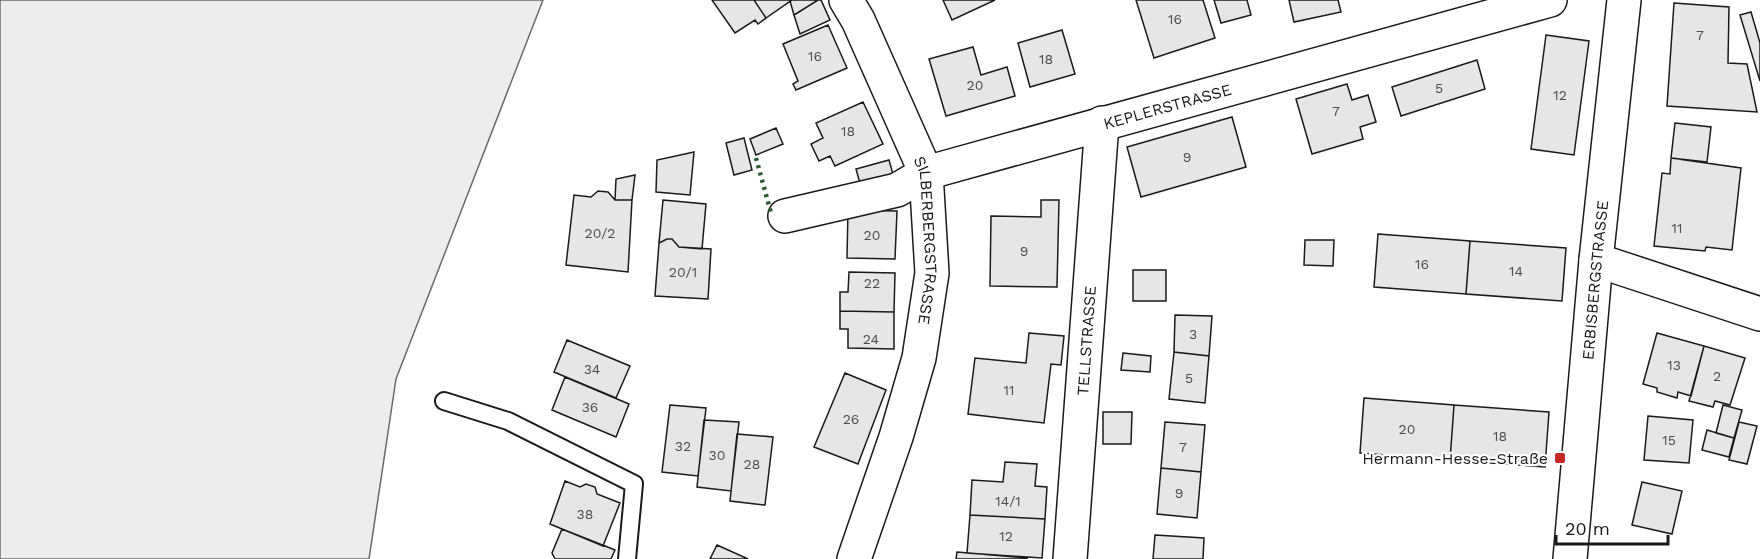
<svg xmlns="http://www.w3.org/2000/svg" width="1760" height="559" font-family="'Work Sans',sans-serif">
  <rect width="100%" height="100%" fill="#fff"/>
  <path fill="#ededed" stroke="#6a6a6a" stroke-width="1.5" d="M0 0H543L396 379 369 559H0Z"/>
  <path fill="#e6e6e6" stroke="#1a1a1a" stroke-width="1.5" d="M712 0H754L766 18 758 24 755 20 735 33Z
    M754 0H792L766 18Z
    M792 0H818L794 15 790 1Z
    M818 0H821L830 20 800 34 794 15Z
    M943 0H995L952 20Z
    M1136 0H1203L1215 38 1154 58Z
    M1214 0H1247L1251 15 1221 23Z
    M1289 0H1338L1341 12 1294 22Z
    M1674 3 1729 7 1728 63 1747 64 1757 112 1667 106Z
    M1751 12 1760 43V81L1740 15Z
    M828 25 847 68 796 90 793 84 798 81 783 44Z
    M1062 30 1075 74 1030 87 1018 43Z
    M1546 35 1589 41 1574 155 1531 149Z
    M973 47 981 75 1007 67 1015 96 946 116 929 59Z
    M1477 60 1485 89 1401 116 1392 87Z
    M1347 84 1352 100 1368 95 1376 122 1360 127 1363 139 1312 154 1296 99Z
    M863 102 883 144 835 166 830 156 819 161 811 144 823 138 816 123Z
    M1232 117 1246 167 1141 197 1127 147Z
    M1675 123 1711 127 1707 162 1671 158Z
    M776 128 783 144 756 155 750 139Z
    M744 138 752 170 734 175 726 143Z
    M694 152 690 195 656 192 657 160Z
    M1671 158 1741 168 1732 250 1706 247 1705 251 1654 246 1662 173 1670 174Z
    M889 160 894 178 861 187 856 169Z
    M635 175 632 200H615L616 179Z
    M598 191 608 192 615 200H632L628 272 566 265 574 195 591 197Z
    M663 200 706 204 702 249 679 247 672 239H667L659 243Z
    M1041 200H1059L1057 287 990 286 991 216 1041 217Z
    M848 210 897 211 895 259 847 258Z
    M1378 234 1470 241 1466 294 1374 287Z
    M667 239H672L679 247 711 249 708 299 655 296 659 243Z
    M1305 240H1334L1333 266 1304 265Z
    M1470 241 1566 248 1562 301 1466 294Z
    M1133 270H1166V301H1133Z
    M849 272 895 273 894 312 840 311V292H848Z
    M840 311 894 312V349L848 348V329H840Z
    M1175 315 1212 316 1209 356 1174 352Z
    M1029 333 1064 336 1061 365 1051 364 1044 423 968 414 975 358 1026 363Z
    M1657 333 1704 346 1691 396 1678 392 1677 398 1657 392V388L1643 384Z
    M567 340 630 366 616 398 554 372Z
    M1704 346 1745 358 1730 405 1715 401 1713 407 1689 401Z
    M1174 352 1209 356 1205 403 1169 399Z
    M1123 353 1151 356 1150 372 1121 370Z
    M845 373 886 390 858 464 814 447Z
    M565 377 629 404 616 437 552 410Z
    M1364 398 1454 405 1450 460 1360 453Z
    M670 405 706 408 698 476 662 472Z
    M1454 405 1549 412 1545 467 1450 460Z
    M1723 405 1742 410 1734 438 1716 433Z
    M1103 412H1132L1131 444H1103Z
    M1648 416 1693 420 1689 463 1644 460Z
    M704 420 739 422 731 491 697 487Z
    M1165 422 1205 425 1201 472 1161 468Z
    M1739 422 1757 426 1747 464 1729 460Z
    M1707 430 1734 438 1729 457 1702 450Z
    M737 434 773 437 765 505 730 501Z
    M1005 462 1037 464 1035 486 1047 487 1045 519 970 515 972 480 1003 482Z
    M1161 468 1201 472 1197 518 1157 514Z
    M565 481 580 487 586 484 595 487 597 494 620 503 603 546 550 524Z
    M1642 482 1682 491 1672 534 1632 525Z
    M970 515 1045 519 1042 558 967 553Z
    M562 529 615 550 611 559H555L552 553Z
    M1155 535 1204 538 1203 559H1153Z
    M717 545 748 559H710Z
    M957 552 1027 558V559H956Z"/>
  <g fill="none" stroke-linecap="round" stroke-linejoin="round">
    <g stroke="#1a1a1a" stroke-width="20">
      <path id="lane" d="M444 401 508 421 634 484 627 559"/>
    </g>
    <g stroke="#1a1a1a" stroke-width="36">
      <g id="street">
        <path id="s1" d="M846 0 858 20 926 173 932 273 919 358 896 437 854 559"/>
        <path id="s2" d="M785 216 897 190 926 173 1550 0"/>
        <path d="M1596 260 1760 314"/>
        <path id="s3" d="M1070 559 1102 123"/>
        <path id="s4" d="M1570 559 1596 260 1624 0"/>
      </g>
    </g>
    <use href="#lane" stroke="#fff" stroke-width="16"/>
    <use href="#street" stroke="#fff" stroke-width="33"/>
    <path stroke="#2b5a34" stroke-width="4.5" stroke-dasharray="3 4.5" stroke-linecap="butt" d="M756 158 771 213H772"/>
  </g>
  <rect fill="#c62828" stroke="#fff" stroke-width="2" x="1554" y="452" width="12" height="12" rx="3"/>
  <g text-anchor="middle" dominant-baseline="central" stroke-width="4.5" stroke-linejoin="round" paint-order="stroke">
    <g font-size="14" fill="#4d4d4d">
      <text x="1175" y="19">16</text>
      <text x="1700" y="35">7</text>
      <text x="815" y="56">16</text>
      <text x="1046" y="59">18</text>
      <text x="975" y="85">20</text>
      <text x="1439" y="88">5</text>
      <text x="1560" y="95">12</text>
      <text x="1336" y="111">7</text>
      <text x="848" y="131">18</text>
      <text x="1187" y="157">9</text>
      <text x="1677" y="228">11</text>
      <text x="600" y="233">20/2</text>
      <text x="872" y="235">20</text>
      <text x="1024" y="251">9</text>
      <text x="1422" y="264">16</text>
      <text x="1516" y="271">14</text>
      <text x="683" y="272">20/1</text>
      <text x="872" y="283">22</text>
      <text x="1193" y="334">3</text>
      <text x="871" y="339">24</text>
      <text x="1674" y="365">13</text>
      <text x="592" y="369">34</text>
      <text x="1717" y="376">2</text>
      <text x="1189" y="378">5</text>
      <text x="1009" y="390">11</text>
      <text x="590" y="407">36</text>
      <text x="851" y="419">26</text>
      <text x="1407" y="429">20</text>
      <text x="1500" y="436">18</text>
      <text x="1669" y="440">15</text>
      <text x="683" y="446">32</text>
      <text x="1183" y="447">7</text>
      <text x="717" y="455">30</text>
      <text x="752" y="464">28</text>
      <text x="1179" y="493">9</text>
      <text x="1008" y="501">14/1</text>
      <text x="585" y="514">38</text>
      <text x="1006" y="536">12</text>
    </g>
    <g font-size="16" fill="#1a1a1a" stroke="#fff">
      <text stroke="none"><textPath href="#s2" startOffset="399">KEPLERSTRASSE</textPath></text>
      <text stroke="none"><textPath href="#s1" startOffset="258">SILBERBERGSTRASSE</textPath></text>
      <text stroke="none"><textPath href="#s4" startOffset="280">ERBISBERGSTRASSE</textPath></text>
      <text stroke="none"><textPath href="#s3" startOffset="219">TELLSTRASSE</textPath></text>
    </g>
    <g font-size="16" fill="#1a1a1a" stroke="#fff" text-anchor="end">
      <text x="1548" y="458">Hermann-Hesse-Straße</text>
    </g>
  </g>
  <path d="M1556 535v9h112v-9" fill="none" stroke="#1a1a1a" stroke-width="3"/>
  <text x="1565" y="535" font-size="18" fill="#1a1a1a" stroke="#ffffff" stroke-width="4.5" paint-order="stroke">20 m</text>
</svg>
